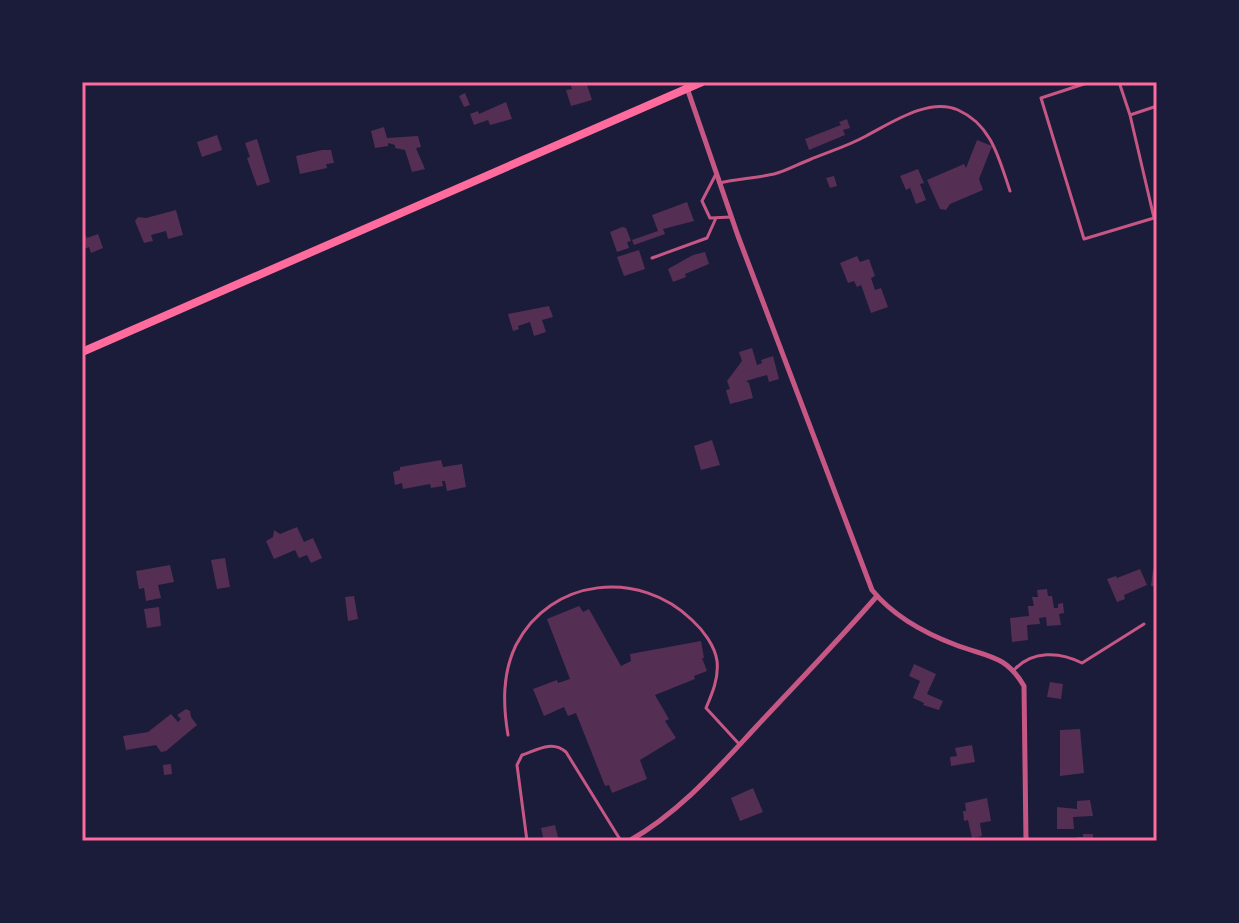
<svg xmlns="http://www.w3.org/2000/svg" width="1239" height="923" font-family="Signika,sans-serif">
  <rect width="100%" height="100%" fill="#1b1b3a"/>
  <path fill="#542f53" d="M570 82H586L592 100 571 106 566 90 572 89Z
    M465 93 470 105 464 107 459 96Z
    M506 102 512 119 490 125 488 120 474 125 470 114 478 111 479 114Z
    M847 119 850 128 843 130 845 135 809 150 805 139 841 125 839 122Z
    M384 127 387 138 418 136 421 147 416 148 425 169 412 172 405 150 395 148V145L388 143V146L375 148 371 131Z
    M217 135 222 150 202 157 197 142Z
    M257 139 270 182 257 186 247 158 250 157 245 143Z
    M977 140 992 146 979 179 983 190 950 204 946 210 940 209 927 180 964 164 966 168Z
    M322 150H331L334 163 326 164 327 168 300 174 296 156Z
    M918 169 924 183 920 184 926 200 916 204 910 188 906 190 900 176Z
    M834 176 837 186 830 188 826 178Z
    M687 202 694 221 663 229 665 234 634 245 632 240 658 231 652 215Z
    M176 210 183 235 168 239 166 231 151 235 153 241 144 243 135 221 138 217 146 218Z
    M622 227 626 228 631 241 627 242 629 248 617 252 610 232Z
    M85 234 87 238 98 234 103 248 91 253 89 247 82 250V235Z
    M639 250 645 269 624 276 617 257Z
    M705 252 709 264 685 274 686 277 673 282 668 269 693 255Z
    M857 256 860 262 869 259 875 276 871 278 875 290 881 288 888 307 871 313 861 285 857 287 854 281 848 283 840 263Z
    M549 306 553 317 542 320 546 332 534 336 530 322 518 326 519 329 513 331 508 314Z
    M752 348 757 365 762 363 761 360 773 356 779 379 769 382 767 375 746 381 749 383 753 398 730 404 726 390 730 389 727 381 742 361 739 352Z
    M712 440 720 465 701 470 694 446Z
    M441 460 443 467 462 464 466 487 447 491 445 481H442L443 486 431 488 430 484 403 489 402 483 395 485 393 472 400 470V467Z
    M297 527 304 542 313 538 322 558 311 563 307 555 299 558 295 550 274 559 266 541 273 537 274 530 280 534Z
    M225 558 230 587 217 589 211 560Z
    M170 565 174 582 158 585 161 598 146 601 144 588 139 589 136 571Z
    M1140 569 1147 585 1124 595 1125 599 1117 602 1107 579 1116 576 1117 578Z
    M1153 570H1157V587L1151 586Z
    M1047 589 1048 596H1052L1054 608H1058V604L1063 603 1064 613 1059 614 1061 625 1047 626 1046 617 1039 618 1040 624 1027 625 1028 640 1012 642 1010 618 1029 616 1028 606H1034L1032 597H1038L1037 590Z
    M354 596 358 619 348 621 345 597Z
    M579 606 583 612 589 609 621 666 631 661 630 654 701 641 704 658H702L707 671 694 676 695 679 655 695 669 719 665 721 676 738 640 760 647 779 612 793 609 785 605 786 576 713 568 716 564 707 544 716 533 689 557 680 558 683 570 679 547 619Z
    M159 607 161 626 147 628 144 609Z
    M914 664 936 674 927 694 943 701 939 710 923 705 924 703 913 698 920 681 909 676Z
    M1050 682 1063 684 1061 699 1047 697Z
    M186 709 190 711 191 717 197 725 166 751 161 752 156 745 126 750 123 736 148 732 171 714 178 722 181 719 177 715Z
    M1080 729 1084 773 1060 776V730Z
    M972 745 975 762 951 766 950 757 957 756 955 748Z
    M171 764 172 774 164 775 163 765Z
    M753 788 763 812 740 821 731 798Z
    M987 798 991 821 980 823 982 836 972 838 968 820 964 821 963 811H966L965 803Z
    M1090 800 1093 816 1073 817 1074 829H1057V807L1077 809V801Z
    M555 825 559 841H544L541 828Z
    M1083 834H1093V841H1077V837H1083Z"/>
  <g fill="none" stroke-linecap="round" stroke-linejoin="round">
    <path stroke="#c65784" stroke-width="3" d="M1090 82 1041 98 1084 239 1154 218
      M1119 82 1130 115 1154 218 1157 217
      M1130 115 1157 106
      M716 174 702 201 710 218 731 217
      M719 183C738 179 756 178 774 174 786 171 798 164 809 160 828 152 848 146 866 136 891 123 929 97 958 110 992 125 999 159 1010 191
      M652 258 707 238 716 218
      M1015 669C1032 651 1059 651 1082 663L1144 624
      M508 735C503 705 502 674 516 645 551 577 640 569 692 620 703 630 715 646 717 661 719 678 712 694 706 708L740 745
      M527 841 517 765 522 755C537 750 552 740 566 752L621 841"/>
    <path stroke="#c65784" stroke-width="5" d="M685 82 738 236 872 590C894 617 924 633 956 645 988 657 1006 655 1024 686L1026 841
      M629 841C680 812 717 769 756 727 797 683 838 641 877 596"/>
    <path stroke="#ff6b9d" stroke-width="8" d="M82 352 702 82"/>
  </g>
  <rect width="1239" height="923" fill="none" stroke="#1b1b3a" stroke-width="168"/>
  <rect x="84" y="84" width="1071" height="755" fill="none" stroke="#ff6b9d" stroke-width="3"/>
</svg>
